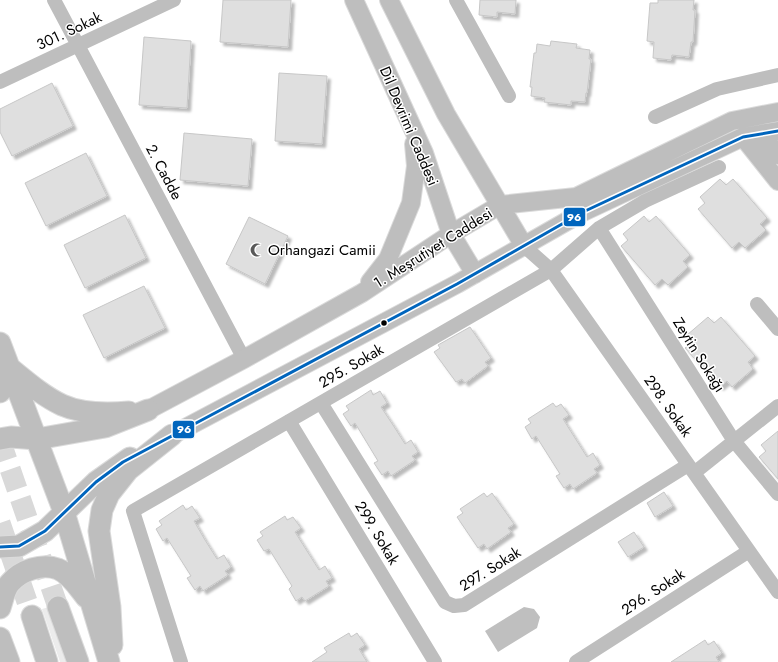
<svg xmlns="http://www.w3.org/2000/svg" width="778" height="662" font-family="Jost,sans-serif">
  <defs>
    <filter id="shadow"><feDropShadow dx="3.5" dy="3.5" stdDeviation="1" flood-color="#0004"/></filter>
  </defs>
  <rect width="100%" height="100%" fill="#fff"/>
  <path fill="#ececec" d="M49 607 67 662H60L42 609Z"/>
  <path fill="#bfbfbf" d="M524 607 534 609 540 617 537 628 498 652 485 631Z"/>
  <path fill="#dfdfdf" stroke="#c7c7c7" filter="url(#shadow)" d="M223 0H291L288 47 220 42Z
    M480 0H516L515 14 497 12V17L479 15Z
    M658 0H694L693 10H695L693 42H691L689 57 672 55 671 60 653 58 654 42 647 41 650 3H658Z
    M144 37 191 41 187 108 139 105Z
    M551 41 577 44 576 48 590 50 589 59H591L587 93H586L585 102 571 101V105L544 102 545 98 531 96 532 87H530L534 53H536L537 44 550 46Z
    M279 73 327 76 322 144 275 141Z
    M52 83 73 126 12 156 0 132V109Z
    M184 133 252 139 248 186 180 180Z
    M86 153 107 196 46 226 25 183Z
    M720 179 726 185 733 179 767 218 760 224 766 230 745 248 739 242 732 248 698 209 705 203 700 197Z
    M125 215 146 258 85 288 64 245Z
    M644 216 649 222 656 216 690 255 683 261 688 267 668 285 662 279 655 285 621 246 628 240 623 234Z
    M249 217 288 236 265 284 226 264Z
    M144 286 165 328 104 358 83 315Z
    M708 317 714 323 721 317 755 356 748 362 753 369 732 387 727 381 720 387 685 348 693 341 687 335Z
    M470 327 491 358 485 362 488 366 465 383 462 379 456 382 434 352 440 348 438 345Z
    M371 390 373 395 380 391 387 403 381 407 393 425 405 444 411 440 418 452 412 456 415 460 391 476 388 471 382 475 374 463 378 461 355 423 351 426 343 414 349 410 346 406Z
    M553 403 556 407 561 404 569 415 563 419 587 457 593 453 600 465 594 469 597 473 573 489 570 484 564 488 556 476 560 474 536 436 532 439 525 427 531 423 528 419Z
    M778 431V479L759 457 766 451 761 445Z
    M664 492 673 506 655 517 647 503Z
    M484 493 487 497 492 493 514 524 508 528 511 532 487 549 484 544 478 548 457 517 463 513 460 509Z
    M183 505 186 510 192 506 200 518 194 521 205 540 217 559 224 555 231 567 225 571 228 575 203 591 200 586 195 590 187 578 191 576 167 538 163 541 156 529 162 525 159 521Z
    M285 516 287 520 293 517 301 528 295 532 319 570 325 566 332 578 326 581 329 586 305 601 302 597 296 601 289 589 292 586 269 549 264 551 257 540 263 536 260 532Z
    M634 532 644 547 628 557 618 542Z
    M349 633 351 637 357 633 365 645 359 649 367 662H312L327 652 324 648Z
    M705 640 708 645 714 641 722 653 716 657 719 662H671Z"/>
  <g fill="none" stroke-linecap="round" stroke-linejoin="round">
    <path stroke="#d9d9d9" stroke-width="21" stroke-dasharray="21 10" stroke-linecap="butt" d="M0 440 58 607
      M0 523 32 616"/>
    <g stroke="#dbdbdb" stroke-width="20">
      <path id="major" d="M354 0 424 153 451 234 475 274
        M389 0 446 114 524 246
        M761 134 778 155
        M743 137 778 181
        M370 282 388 259 411 203 416 166 414 144
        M148 410 244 359 362 293 451 234 500 205 576 197 732 121 778 112
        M172 435 457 284 583 212 743 137 778 131"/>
    </g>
    <g stroke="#dbdbdb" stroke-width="23">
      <path id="highway" d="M0 343 64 512 109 662
        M11 369C27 382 43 396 62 405 82 414 107 414 129 412
        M0 392 5 372 4 359
        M0 439 11 437 37 439 105 427 148 410
        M0 547 19 546 45 531 96 482 130 458
        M58 607 78 662
        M0 608C3 600 4 590 10 583 21 570 42 563 58 569 70 574 78 587 86 597
        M32 616 47 662
        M0 638 9 662
        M112 645 110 607 99 531 102 510 109 494 128 470 172 435"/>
    </g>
    <path stroke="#bebebe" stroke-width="14" d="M54 0 244 359
      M456 0 509 96
      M0 82 174 0
      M655 117 717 89 778 75
      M599 228 734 441 778 494
      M524 246 551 270 778 592
      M757 304 778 329
      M321 403 445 602 454 606 464 605 688 465
      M289 421 435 662
      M694 473 778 406
      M181 662 133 511 551 270 599 228 645 201 719 167
      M576 662 749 551"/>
    <use href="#major" stroke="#bebebe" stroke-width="18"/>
    <use href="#highway" stroke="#bebebe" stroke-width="21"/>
    <g stroke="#fff" stroke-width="6">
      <path id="bus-1" d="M0 547 19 546 45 531 96 482 123 462 457 284 583 212 743 137 778 131"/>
    </g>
    <use href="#bus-1" stroke="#0065bd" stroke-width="3"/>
  </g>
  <defs>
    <g id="mosque-bare" transform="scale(1.08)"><path d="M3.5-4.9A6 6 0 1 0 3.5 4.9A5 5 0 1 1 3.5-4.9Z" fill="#595959" stroke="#fff" stroke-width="2.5" paint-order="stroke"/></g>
  </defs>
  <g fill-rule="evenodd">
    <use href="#mosque-bare" x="257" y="250"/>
  </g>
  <circle fill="#000" stroke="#fff" stroke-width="1.5" cx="384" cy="323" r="3.5"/>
  <g text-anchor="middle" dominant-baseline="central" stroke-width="3" stroke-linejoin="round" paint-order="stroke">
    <g font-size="15" fill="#000" stroke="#fff">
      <text transform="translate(69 31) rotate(-25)">301. Sokak</text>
      <text transform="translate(409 126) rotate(67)">Dil Devrimi Caddesi</text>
      <text transform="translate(164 172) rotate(62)">2. Cadde</text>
      <text transform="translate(433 248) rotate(-32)">1. Meşrutiyet Caddesi</text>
      <text transform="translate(699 355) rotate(58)">Zeytin Sokağı</text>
      <text transform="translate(351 366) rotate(-30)">295. Sokak</text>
      <text transform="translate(668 406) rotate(55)">298. Sokak</text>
      <text transform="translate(377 533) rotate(59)">299. Sokak</text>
      <text transform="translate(490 569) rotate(-32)">297. Sokak</text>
      <text transform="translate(653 592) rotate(-33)">296. Sokak</text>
    </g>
    <g font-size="15" fill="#000" stroke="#fff" text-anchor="start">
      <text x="268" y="250">Orhangazi Camii</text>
    </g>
  </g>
  <g stroke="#fff" stroke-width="1.5">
    <rect x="563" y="207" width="23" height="20" rx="4" fill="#0065bd"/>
    <rect x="172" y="420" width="23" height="19" rx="4" fill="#0065bd"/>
  </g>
  <g font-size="11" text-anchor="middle" font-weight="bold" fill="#fff">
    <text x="574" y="221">96</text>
    <text x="184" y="433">96</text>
  </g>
</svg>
